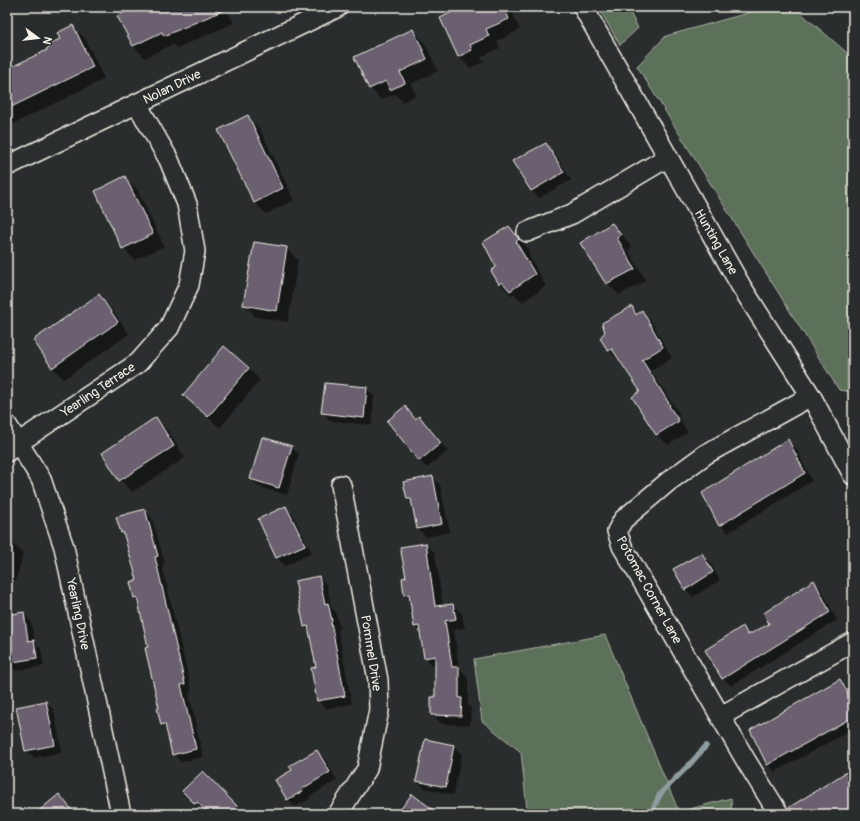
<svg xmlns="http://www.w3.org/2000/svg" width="860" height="821" font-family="Pangolin,sans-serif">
  <rect width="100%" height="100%" fill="#2a2d2e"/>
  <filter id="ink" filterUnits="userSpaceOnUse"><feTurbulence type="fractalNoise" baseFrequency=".025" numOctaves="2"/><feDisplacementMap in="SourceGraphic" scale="8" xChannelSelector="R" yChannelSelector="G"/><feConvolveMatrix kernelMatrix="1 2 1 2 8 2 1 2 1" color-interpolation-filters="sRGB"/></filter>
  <g filter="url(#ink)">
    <path fill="#5c705a" stroke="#a8b0a1" d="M598 7H627L638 28 620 45Z
      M769 7H794L853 58V392L839 390 637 66 666 36Z
      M605 635 679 812 731 798 732 814H524L527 810 521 752 482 721 474 659Z"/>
    <path fill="#0007" d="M150 7H225L234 23 177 48 173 44 145 58 133 46 119 16 133 9 136 13Z
      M464 7H510L520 30 497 41 500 48 481 57 484 62 470 68 458 56Z
      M73 27 85 38 104 79 7 127V70L48 50 61 39Z
      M413 30 424 42 438 71 411 84 416 95 403 102 395 94 381 100 370 88Z
      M248 117 260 129 294 200 266 214 254 202Z
      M546 144 554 152 571 180 539 198 531 190Z
      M125 178 137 189 164 246 135 260 123 248Z
      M612 224 623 236 632 247 628 250 646 281 619 295 607 283Z
      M509 228 521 239 530 252 528 254 546 286 523 302 514 294 511 295 500 284 497 268Z
      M286 248 298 260 288 322 256 317 244 305Z
      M99 296 111 308 129 334 64 379 52 368Z
      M632 307 639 314 642 311 652 322 672 358 651 371 680 415 678 416 688 432 668 445 657 435 633 397 641 392 620 360 619 361 609 350Z
      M224 348 249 369 260 380 220 428 196 407 184 395Z
      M366 388 374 396 372 425 330 421 323 413Z
      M405 407 416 420 419 417 427 425 448 451 427 468 419 460Z
      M156 419 168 431 185 458 132 492 120 480Z
      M788 441 796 448 812 481 728 533 720 525Z
      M291 447 299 454 287 495 259 487 251 479Z
      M432 477 440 485 450 532 426 537 418 529 413 504 408 499Z
      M286 507 293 515 307 543 279 556V558L308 544 312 553 285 566 277 558 259 520Z
      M144 510 152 518 165 564 162 565 192 692 189 693 203 757 181 762 173 754 167 730 161 724 160 709 150 648 139 602 135 597 138 581 126 536 122 532Z
      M7 544 16 546 23 554 16 581 7 578Z
      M426 544 435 553 443 606 453 605 462 614 465 628 454 630 459 668 468 677V705L471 708 470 725 442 724 432 715 436 698V666L434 667 425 657 421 633 415 627 411 600 405 595 407 578Z
      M702 554 710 562 720 580 693 597 685 589Z
      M319 577 327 585 331 607 336 612 340 629H338L352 704 326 709 318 701 312 669 317 668 310 632 305 627Z
      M814 582 822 590 837 620 731 686 723 678 707 650 743 627 751 635 771 624Z
      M23 613 31 621 35 642 41 649 44 666 16 671 8 663 7 658V616Z
      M840 680 848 688 853 697V729L775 772 768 764Z
      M46 702 54 710 62 752 34 758 26 750Z
      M426 741 454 746 462 754 453 795 425 788 417 781Z
      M317 751 325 759 337 780 309 797 310 799 295 807 288 799 293 771Z
      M853 769V814H798Z
      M203 772 244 814H210L205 809 203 811 184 791Z"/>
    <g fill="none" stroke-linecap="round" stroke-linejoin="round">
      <path stroke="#8e9c9f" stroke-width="5.5" d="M651 814 660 794 690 764 706 746"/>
    </g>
    <path fill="#6a6070" stroke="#f4f1e8" d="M147 7H231L164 36 162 32 133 46 117 16 133 8 135 12Z
      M462 7H504L509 19 486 29 489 36 470 45 472 50 458 57 440 18Z
      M73 25 93 67 7 109V69L47 50 46 49 51 47 49 44 60 39 57 33Z
      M413 29 427 59 400 72 405 83 390 90 386 81 369 89 354 57Z
      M248 115 283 188 254 203 218 130Z
      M546 143 564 172 531 191 512 161Z
      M125 176 153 234 122 249 95 191Z
      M612 223 621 235 617 238 635 269 606 284 580 243Z
      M509 226 519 239 516 242 535 274 510 291 502 282 499 284 491 271 496 267 483 242Z
      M254 242 287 247 277 311 243 305Z
      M99 294 118 322 52 368 33 340Z
      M632 306 636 315 642 310 663 347 642 360 670 405 669 406 679 421 656 435 632 397 640 391 612 349 608 351 600 338 605 332 602 323Z
      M224 346 249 368 208 417 183 395Z
      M325 383 367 387 364 418 321 413Z
      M405 406 415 419 419 416 441 443 419 461 387 421Z
      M156 417 174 446 119 481 102 453Z
      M262 437 292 446 279 488 250 479Z
      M788 439 805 473 719 526 702 493Z
      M433 476 442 524 417 529 411 499H407L403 482Z
      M286 506 305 545 276 558 258 519Z
      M145 509 158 556 155 557 185 684 181 685 196 749 172 755 165 724 161 725 157 708H159L145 648 148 647 137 597 134 598 130 582 137 580 123 532 121 533 116 517Z
      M426 543 435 606 453 604 456 619 445 621 452 667H459V698H462L461 716 431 715V697H435V656L424 658 419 626 414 627 409 594 404 595 402 578 406 577 400 547Z
      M702 553 713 572 685 590 673 569Z
      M319 576 325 604 328 603 332 621 331 622 345 696 317 701 311 668 316 667 308 626 304 627 295 581Z
      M814 580 830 612 722 679 705 650 743 626 748 635 769 624 764 613Z
      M24 612 28 641 34 640 37 658 7 663V615Z
      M840 679 853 702V717L767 765 750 730Z
      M46 701 55 745 25 751 16 707Z
      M425 739 454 745 446 787 416 781Z
      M317 750 330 772 302 789 303 791 287 800 275 780 292 770 289 766Z
      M853 768V809L845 814H790L788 808Z
      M203 771 237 806 229 814H209L197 802 195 804 182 791Z
      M59 794 75 814H35Z
      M412 794 439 814H397Z"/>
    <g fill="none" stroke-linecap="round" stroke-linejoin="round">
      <g stroke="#f4f1e8" stroke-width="22">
        <path id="minor" d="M583 7 741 286 811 396 853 475
          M7 166 338 7
          M527 232 572 214 668 157
          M7 425 41 479 64 547 121 814
          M7 452 18 443 138 363 169 328 189 285 195 251 187 204 169 160 137 104
          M721 716 853 642
          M338 814 367 769 379 710 378 680 341 485
          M779 814 745 759 622 546 617 531 623 520 669 481 706 454 811 396"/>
      </g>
      <use href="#minor" stroke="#2a2d2e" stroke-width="19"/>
    </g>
  </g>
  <g text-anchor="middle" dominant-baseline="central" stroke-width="3" stroke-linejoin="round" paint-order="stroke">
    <g font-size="13" fill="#f4f1e8" stroke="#2a2d2e">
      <text transform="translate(172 87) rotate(-26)">Nolan Drive</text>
      <text transform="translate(716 242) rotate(60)">Hunting Lane</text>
      <text transform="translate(98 390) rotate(-34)">Yearling Terrace</text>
      <text transform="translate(649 590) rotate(61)">Potomac Corner Lane</text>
      <text transform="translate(78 614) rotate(78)">Yearling Drive</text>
      <text transform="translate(371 653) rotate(81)">Pommel Drive</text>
    </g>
  </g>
  <rect width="860" height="821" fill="none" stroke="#2a2d2e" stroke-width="24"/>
  <rect x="12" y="12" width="836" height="797" fill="none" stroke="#f4f1e8" stroke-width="1.5" filter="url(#ink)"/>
  <g transform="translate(38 38) rotate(105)" stroke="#2a2d2e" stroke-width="3" paint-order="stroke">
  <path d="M0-3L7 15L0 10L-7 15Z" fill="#f4f1e8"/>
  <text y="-6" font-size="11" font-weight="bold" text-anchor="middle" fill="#f4f1e8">N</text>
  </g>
</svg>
